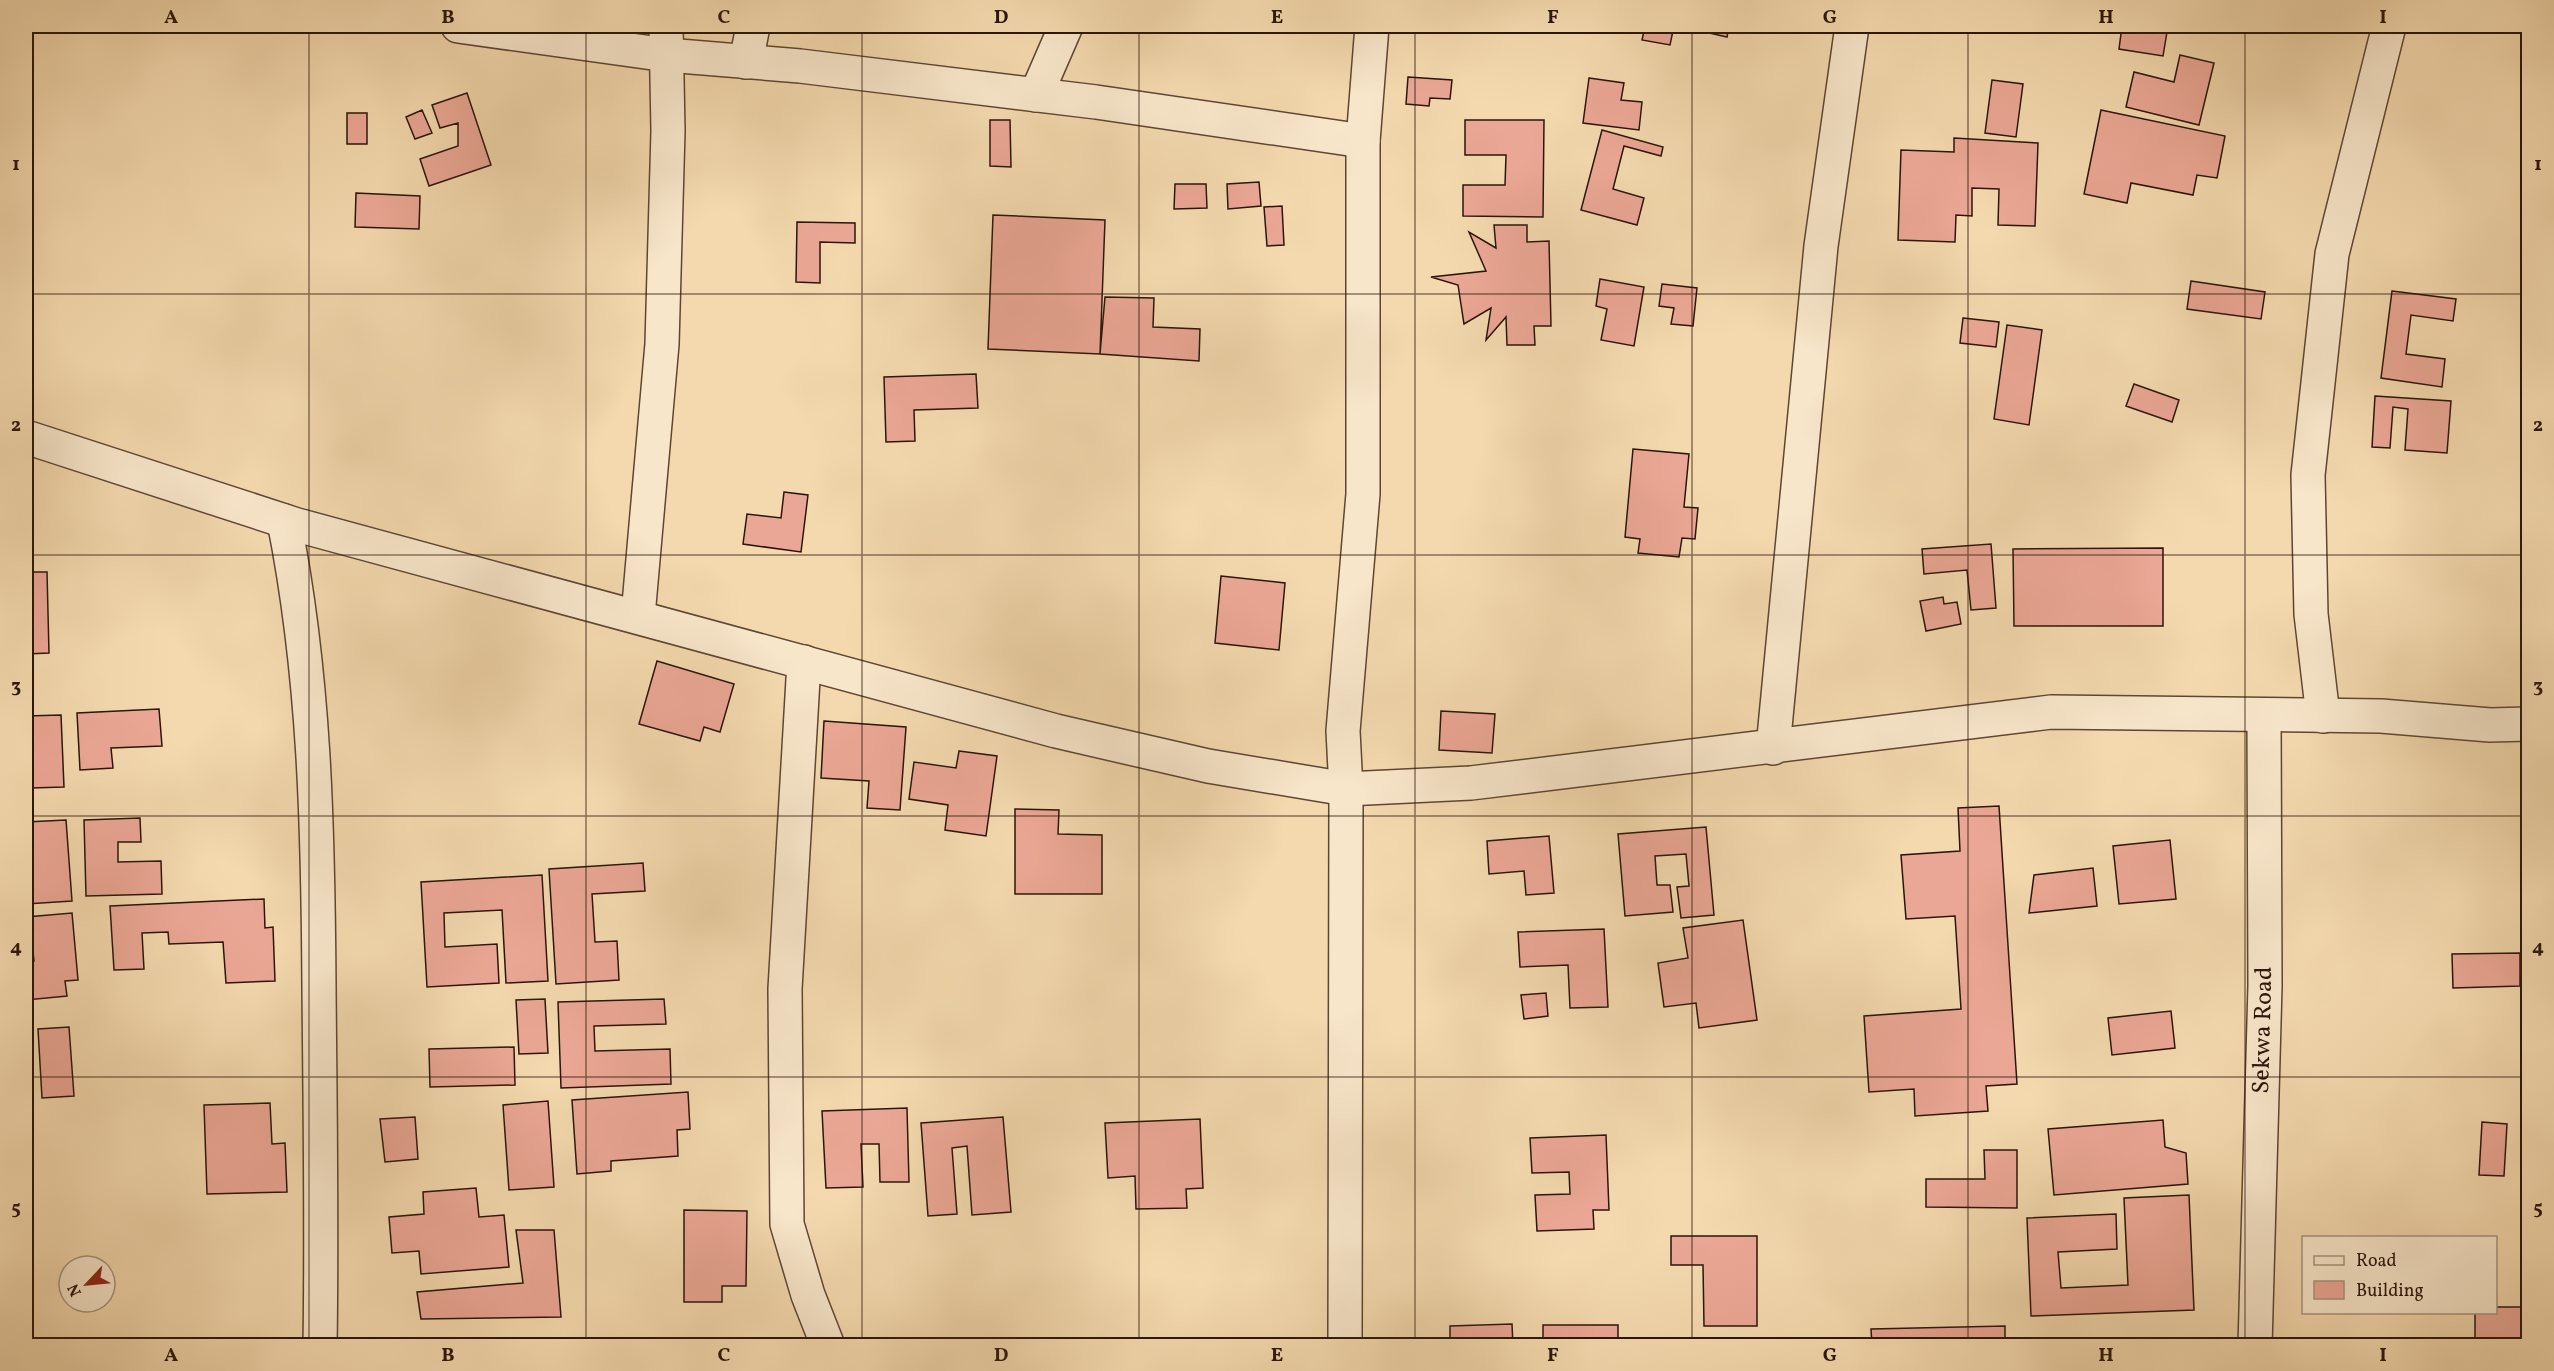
<svg xmlns="http://www.w3.org/2000/svg" width="2554" height="1371" font-family="Vollkorn,serif">
  <rect width="100%" height="100%" fill="#f4d9ae"/>
  <filter id="stains"><feTurbulence type="fractalNoise" baseFrequency=".00333" numOctaves="4"/><feColorMatrix values="0 0 0 0 .2 0 0 0 0 .09 0 0 0 0 .02 0 0 0 .5 -.17"/></filter>
  <radialGradient id="worn" r=".72"><stop offset=".6" stop-color="#630" stop-opacity="0"/><stop offset="1" stop-color="#630" stop-opacity=".3"/></radialGradient>
  <path fill="#eba795" stroke="#2b150a" stroke-width="1.5" d="M1645 26H1674L1670 45 1642 40Z
    M1711 26H1729L1727 37 1709 33Z
    M2122 26 2167 32 2163 56 2119 49Z
    M2180 55 2214 63 2199 125 2126 107 2134 72 2174 82Z
    M1408 77 1452 80 1450 99 1430 98 1429 106 1406 104Z
    M1589 78 1624 83 1621 100 1642 102 1639 130 1583 123Z
    M1992 80 2023 84 2016 137 1985 133Z
    M467 93 491 165 429 186 420 159 458 146V123L440 128 432 105Z
    M422 110 432 133 415 139 406 117Z
    M2101 110 2225 136 2217 178 2197 175 2193 195 2131 183 2127 203 2084 194Z
    M347 113H367V144H347Z
    M990 120H1010L1011 167 990 166Z
    M1465 120H1544L1543 217 1463 216V185H1505L1506 155H1465Z
    M1602 130 1663 147 1661 156 1624 146 1613 189 1644 198 1637 225 1581 210Z
    M1954 138 2038 143 2035 226 1998 225 1999 189 1972 188V216L1956 215 1955 242 1898 240 1901 150 1954 152Z
    M1259 182 1261 206 1228 209 1227 184Z
    M1175 184H1206L1207 208 1174 209Z
    M356 193 420 196 419 229 355 227Z
    M1282 206 1284 245 1267 246 1264 207Z
    M993 215 1105 220 1100 354 988 349Z
    M797 222 855 223V243L820 242V283L796 282Z
    M1494 225H1527V242L1549 241 1551 326H1534L1535 345H1507L1506 317 1486 340 1491 308 1464 324 1458 285 1431 277 1486 271 1469 232 1496 248Z
    M1600 279 1644 287 1634 346 1601 340 1607 309 1596 306Z
    M2191 281 2265 292 2261 319 2187 309Z
    M1662 284 1697 288 1693 326 1671 324 1674 308 1659 306Z
    M2392 291 2456 299 2453 321 2411 315 2406 354 2445 359 2442 387 2381 378Z
    M1105 297 1154 298 1153 327 1200 329 1199 361 1100 354Z
    M1963 318 1999 322 1996 347 1960 343Z
    M2007 325 2042 330 2029 425 1994 419Z
    M976 374 978 408 914 410 915 441 886 442 884 377Z
    M2134 384 2179 400 2172 422 2126 406Z
    M2375 396 2451 401 2447 453 2405 450 2408 409 2393 407 2390 448 2372 447Z
    M1633 449 1689 454 1684 507 1698 508 1695 539 1682 538 1679 557 1638 553 1640 539 1625 537Z
    M784 492 808 495 801 552 743 544 747 514 781 518Z
    M1991 544 1996 608 1971 610 1967 570 1924 574 1922 549Z
    M2163 548V626H2014L2013 549Z
    M26 572H47L49 653 26 654Z
    M1221 576 1285 583 1279 650 1215 643Z
    M1943 597 1944 604 1957 602 1961 624 1926 631 1920 601Z
    M657 661 734 684 720 732 704 727 700 741 639 724Z
    M159 709 162 746 111 748 113 768 80 770 77 713Z
    M1441 711 1495 714 1492 753 1439 750Z
    M61 715 64 787 31 788 29 755H26V716Z
    M824 721 906 727 900 810 867 808 869 781 821 778Z
    M959 751 997 756 986 836 945 830 948 805 909 799 914 762 956 768Z
    M1999 806 2017 1084 1986 1086 1988 1111 1915 1116 1914 1089 1869 1092 1864 1016 1961 1009 1955 916 1906 919 1901 855 1960 851 1958 808Z
    M1015 809 1059 810 1058 834 1102 835V894H1015Z
    M140 818 141 842H118V862L161 861 162 894 86 896 84 820Z
    M66 820 72 901 26 904V822Z
    M1706 827 1714 915 1681 918 1677 887 1689 886 1686 854 1655 856 1657 885H1670L1673 912 1625 916 1618 834Z
    M1549 836 1554 893 1526 895 1524 871 1489 874 1487 841Z
    M2170 840 2176 899 2119 904 2113 846Z
    M643 863 645 891 592 894 595 942 617 941 619 980 556 984 549 869Z
    M2093 868 2097 906 2029 913 2034 875Z
    M542 875 548 981 506 983 502 910 444 913 445 947 497 944 499 983 427 987 421 882Z
    M264 899 265 928 273 927 275 981 226 983 223 942 169 944 168 932 142 933 144 969 114 970 110 906Z
    M72 913 78 980 65 981 67 996 26 1000V962L34 961 32 942 26 943V917Z
    M1743 920 1757 1020 1699 1028 1696 1003 1664 1007 1658 963 1688 958 1683 928Z
    M1604 929 1608 1007 1570 1008 1568 965 1520 967 1518 932Z
    M2520 953V986L2453 988 2452 954Z
    M1546 993 1548 1016 1524 1019 1521 995Z
    M545 999 548 1053 519 1054 516 1000Z
    M664 999 666 1024 594 1026 595 1051 670 1049 671 1084 561 1088 558 1002Z
    M2171 1011 2175 1048 2112 1055 2108 1018Z
    M69 1027 74 1096 42 1098 38 1029Z
    M514 1047 515 1085 430 1087 429 1049Z
    M688 1092 690 1129 677 1130 678 1156 611 1161V1171L577 1174 572 1100Z
    M548 1101 554 1187 509 1190 503 1105Z
    M270 1103 272 1144 285 1143 287 1192 207 1194 204 1105Z
    M907 1108 909 1182H880L879 1144H861L863 1187 826 1188 822 1111Z
    M415 1117 418 1159 385 1162 380 1119Z
    M1003 1117 1011 1212 972 1215 967 1146 952 1148 957 1214 928 1216 921 1123Z
    M1200 1119 1203 1188 1186 1189 1187 1208 1136 1209 1135 1176 1108 1178 1105 1123Z
    M2163 1120 2165 1147 2186 1153 2188 1184 2054 1195 2048 1129Z
    M2482 1122 2507 1124 2504 1176 2479 1175Z
    M1606 1135 1609 1210H1593L1594 1229 1537 1231 1535 1195 1570 1194 1569 1172 1532 1173 1530 1138Z
    M1984 1150H2017V1208L1926 1207V1179H1985Z
    M476 1188 479 1217 504 1215 509 1267 421 1274 419 1251 392 1253 389 1217 424 1214 423 1192Z
    M2189 1195 2194 1310 2031 1316 2027 1218 2116 1214 2117 1249 2058 1252 2061 1288 2128 1285 2124 1198Z
    M684 1210 747 1211 746 1286H722V1302H684Z
    M516 1230H554L561 1317 421 1319 417 1292 523 1283Z
    M1671 1236H1757V1326H1704L1703 1265H1671Z
    M2496 1307H2528V1346H2475V1312H2496Z
    M1512 1324 1513 1346H1450V1326Z
    M1543 1325H1618V1346H1543Z
    M2005 1326V1346H1872L1871 1329Z"/>
  <g fill="none" stroke-linecap="round" stroke-linejoin="round">
    <g stroke="#5d4633" stroke-width="36">
      <g id="minor">
        <path d="M458 26 667 55 800 66 1096 102 1363 141"/>
        <path d="M746 62 753 26"/>
        <path d="M1036 95 1066 26"/>
        <path d="M26 437 297 525 1056 731 1208 766 1346 789 1471 783 2051 712 2381 716 2490 725 2528 724"/>
        <path d="M284 521C315 677 318 828 319 987 320 1106 322 1226 320 1346"/>
        <path d="M638 616 662 344 668 131 666 26"/>
        <path d="M804 662 785 989 787 1224 808 1295 828 1346"/>
        <path d="M2323 716 2311 614 2308 475 2332 254 2389 26"/>
        <path d="M1773 748 1821 246 1852 26"/>
        <path d="M1345 1346 1346 789 1343 731 1363 494V141L1372 26"/>
        <path id="s1" d="M2255 1346 2265 986 2264 715"/>
      </g>
    </g>
    <use href="#minor" stroke="#f8e6ca" stroke-width="33"/>
  </g>
  <path fill="none" stroke="#2b150a" stroke-width="1.5" stroke-opacity="0.55" d="M309 26V1346M586 26V1346M862 26V1346M1139 26V1346M1415 26V1346M1692 26V1346M1968 26V1346M2245 26V1346M26 294H2528M26 555H2528M26 816H2528M26 1077H2528"/>
  <g text-anchor="middle" dominant-baseline="central" stroke-width="4.5" stroke-linejoin="round" paint-order="stroke">
    <g font-size="24" fill="#2b150a" stroke="#f8e6ca">
      <text stroke="none"><textPath href="#s1" startOffset="316">Sekwa Road</textPath></text>
    </g>
  </g>
  <rect width="2554" height="1371" fill="none" stroke="#f4d9ae" stroke-width="66"/>
  <rect x="2302" y="1236" width="195" height="78" fill="#f8e6ca" stroke="#a6927d" stroke-width="1.5"/>
  <rect x="2314" y="1256" width="30" height="9" fill="#f8e6ca" stroke="#a6927d" stroke-width="1.5"/>
  <text x="2356" y="1266" font-size="18" fill="#2b150a">Road</text>
  <rect x="2314" y="1281" width="30" height="18" fill="#eba795" stroke="#a6927d" stroke-width="1.5"/>
  <text x="2356" y="1296" font-size="18" fill="#2b150a">Building</text>
  <g transform="translate(87 1284) rotate(244)"><circle r="28" fill="#f8e6ca" stroke="#a6927d" stroke-width="1.5"/>
  <path d="M0-4.5L10 22L0 15L-10 22Z" fill="#8f2418"/>
  <text y="-9" font-size="16" font-weight="bold" text-anchor="middle" fill="#2b150a">N</text>
  </g>
  <rect x="33" y="33" width="2488" height="1305" fill="none" stroke="#2b150a" stroke-width="2"/>
  <g font-size="20" text-anchor="middle" font-weight="bold" fill="#2b150a">
    <text x="171" y="23">A</text>
    <text x="448" y="23">B</text>
    <text x="724" y="23">C</text>
    <text x="1001" y="23">D</text>
    <text x="1277" y="23">E</text>
    <text x="1553" y="23">F</text>
    <text x="1830" y="23">G</text>
    <text x="2106" y="23">H</text>
    <text x="2383" y="23">I</text>
    <text x="16" y="170">1</text>
    <text x="2538" y="170">1</text>
    <text x="16" y="431">2</text>
    <text x="2538" y="431">2</text>
    <text x="16" y="692">3</text>
    <text x="2538" y="692">3</text>
    <text x="16" y="953">4</text>
    <text x="2538" y="953">4</text>
    <text x="16" y="1214">5</text>
    <text x="2538" y="1214">5</text>
    <text x="171" y="1361">A</text>
    <text x="448" y="1361">B</text>
    <text x="724" y="1361">C</text>
    <text x="1001" y="1361">D</text>
    <text x="1277" y="1361">E</text>
    <text x="1553" y="1361">F</text>
    <text x="1830" y="1361">G</text>
    <text x="2106" y="1361">H</text>
    <text x="2383" y="1361">I</text>
  </g>
  <rect width="100%" height="100%" filter="url(#stains)"/>
  <rect width="100%" height="100%" fill="url(#worn)"/>
</svg>
